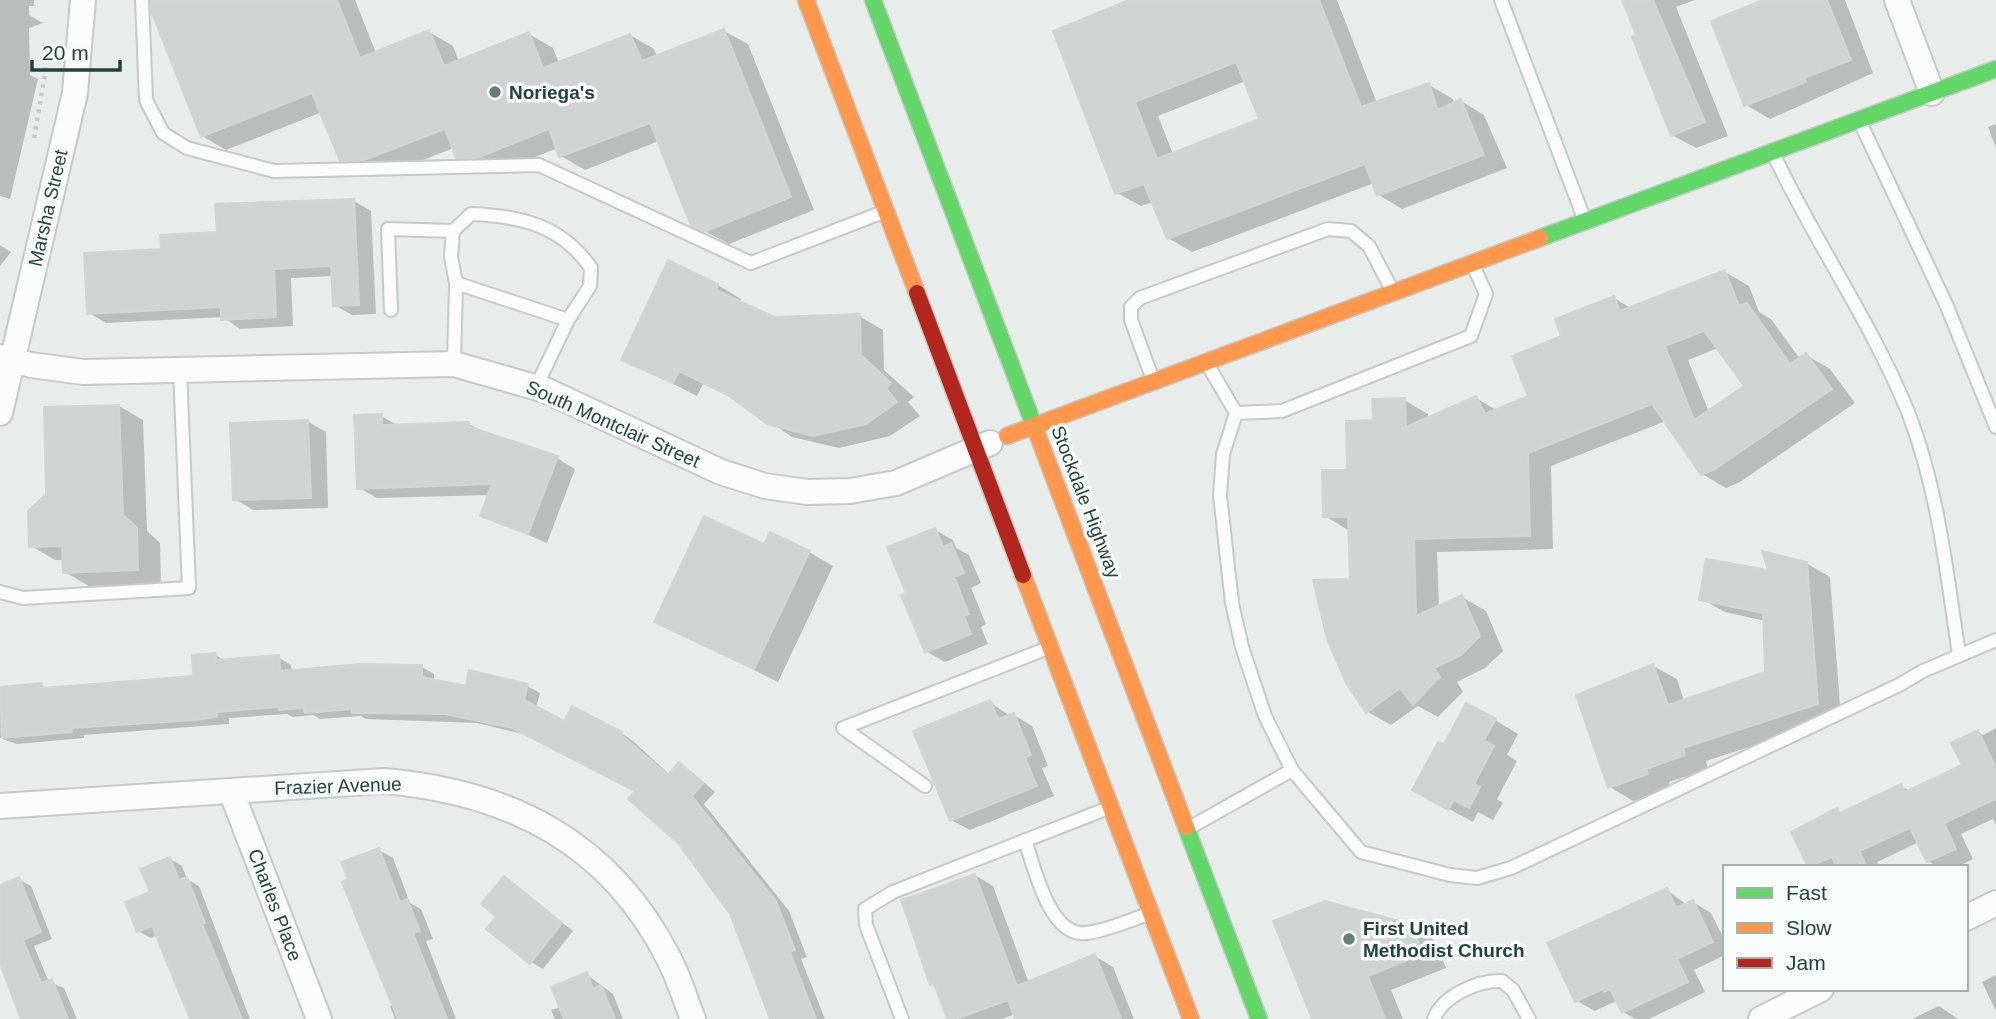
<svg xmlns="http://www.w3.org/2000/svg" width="1996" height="1019" font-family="Arial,sans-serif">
  <rect width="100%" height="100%" fill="#e8edeb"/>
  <path fill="#0003" fill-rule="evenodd" d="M0 0H34V6H29V15L43 23 29 28 30 75 38 79 10 199 0 196Z
    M151 0H355L376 53 429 32 453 46 459 62 529 34 553 48 559 63 630 35 654 49 657 57 724 31 748 44 814 210 729 244 693 225 659 141 585 170 561 156 558 148 502 170 482 171 458 157 454 148 389 173H366L342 160 322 112 226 150 202 136Z
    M1134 0H1337L1377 103 1429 85 1453 99 1454 104 1461 101 1484 115 1507 168 1402 209 1379 195 1374 183 1192 252 1168 238 1154 202 1141 206 1117 193ZM1246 81 1261 120 1173 154 1158 116Z
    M1625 0H1695L1676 7 1728 136 1696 148 1672 135Z
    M1768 0H1845L1873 73 1770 119 1746 105Z
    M1996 124V148L1988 127Z
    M354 201 371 211 376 314 352 315 335 305 333 276 291 278 293 326 240 329 223 317 106 323 89 313 163 251 219 234Z
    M0 245 11 252 0 266Z
    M1725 272 1749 286 1759 312 1771 319 1800 359 1806 355 1830 369 1855 403 1740 482 1726 488 1702 474 1666 421 1551 466 1553 549 1437 552 1439 608 1462 597 1486 611 1503 651 1485 668 1457 682 1463 692 1438 717 1418 706 1391 725 1368 712 1348 530 1325 516 1375 422 1404 400 1428 414V419L1476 398 1498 411 1530 397 1564 337 1614 298 1632 309ZM1718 348 1746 386 1709 412 1688 360Z
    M718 285 741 299 739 303 774 319 859 316 883 330 884 370 914 397 908 402 920 416 890 436 839 448 792 437 738 400 703 384 697 396 624 359Z
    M119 406 143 420 147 531 160 543 161 583 89 586 65 572 64 560H55L31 546 48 495Z
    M381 416 399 426 469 424 487 434 557 458 575 469 547 543 482 515 490 495 377 498 359 488Z
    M307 421 326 432 328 508 253 510 235 499Z
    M935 530 953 540 956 548 969 555 981 583 971 588 986 624 981 627 988 644 945 662 927 652 908 594Z
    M765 546 809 552 833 566 778 682 656 621Z
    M1806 563 1830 577 1841 717 1706 761 1708 769 1669 782 1671 788 1633 801 1610 787 1653 666 1677 679 1684 701 1767 673 1765 621 1725 612 1701 599 1771 572Z
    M215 655 226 661 278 657 291 665 292 672 422 667 434 674V681L467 688 527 686 540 693 536 708 565 723 621 733 633 741 670 775 679 764 692 772 715 792 704 804 789 911 807 957 801 959 825 1019H772L731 913 680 842 637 791 527 735 477 723 366 719 361 716 320 719 313 715 293 717 287 714 229 718V724L84 735V738L17 744 0 738V688L41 685 48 689 195 677Z
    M990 702 1010 716 1014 715 1032 726 1048 766 1042 768 1054 796 970 830 951 820Z
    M1495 720 1518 734 1507 755 1517 761 1497 799 1503 803 1493 820 1478 812 1473 822 1438 803 1444 747Z
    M1996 728V826L1993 819 1961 834 1973 859 1957 867H1938L1928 861 1919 842 1877 862 1879 867H1810L1793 833 1837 810 1843 814 1901 786 1910 791 1964 766 1978 732 1983 735Z
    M379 850 393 858 410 903 421 909 433 939 426 941 456 1019H395L390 1006 394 1004 351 880Z
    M170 859 182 866 187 879 199 886 250 1019H196L158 935 151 938 138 931 152 893Z
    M975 875 993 886 1029 983 1095 956 1113 967 1134 1019H1017L1015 1014 1002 1019H949L937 988 931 984Z
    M18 879 31 886 52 939 34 946 49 982 64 988 77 1019H26L0 954V886Z
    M505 879 573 931 543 969 531 962 499 917Z
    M1667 890 1687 905 1693 902 1711 913 1725 941V955L1694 970 1705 992 1649 1019H1635L1623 1012 1618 1000 1595 1011 1577 1001Z
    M1410 925 1434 940 1446 968 1391 990 1403 1019H1314Z
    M586 974 613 994 623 1019H555L551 1010 561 1007Z
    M1996 975V1011L1982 982Z
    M1939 1006 1958 1019H1912Z"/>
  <path fill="#cfd4d2" stroke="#d1d6d4" stroke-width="2" fill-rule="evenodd" d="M151 0H337L360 58 429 30 444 66 529 32 543 68 630 34 642 61 724 29 791 197 704 232 691 226 650 123 559 157 549 129 477 158H456L445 129 364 160 340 161 312 93 201 137 151 11Z
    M1129 0H1319L1361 107 1429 83 1438 110 1461 99 1484 155 1377 196 1365 164 1167 239 1144 184 1115 194 1053 31ZM1236 62 1259 119 1157 159 1135 102Z
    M1622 0H1653L1705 122 1671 136 1632 37 1636 35Z
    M1763 0H1827L1851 60 1804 78 1806 82 1744 106 1711 21Z
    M354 199 359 305 333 306 331 266 274 269 276 317 221 320V307L87 314 84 253 161 249 160 235 217 232 215 204Z
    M668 260 718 284 716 290 774 317 860 314 861 355 891 383 886 388 897 402 866 424 813 436 767 424 728 395 679 371 673 383 621 360Z
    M1725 270 1739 306 1747 303 1790 364 1806 353 1832 389 1715 469 1701 475 1652 404 1528 453 1530 536 1414 539 1416 616 1462 595 1480 636 1461 655 1434 668 1440 677 1413 705 1400 688 1366 713 1346 683 1327 639 1313 580 1350 579 1348 517H1323L1322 470H1347L1346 421 1373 420 1372 399 1405 398 1406 427 1476 396 1485 414 1528 396 1512 356 1561 336 1555 319 1614 296 1620 311ZM1704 331 1744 386 1694 420 1665 346Z
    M119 405 123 515 137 528 138 570 63 573 62 546 29 547 28 511 46 494 44 407Z
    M382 414V425L469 422 470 427 558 456 528 534 480 516 492 484 357 489 354 415Z
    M308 420 311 498 233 500 230 423Z
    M704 516 764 544 770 532 810 551 754 669 654 622Z
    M935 528 943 547 951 543 964 573 954 577 969 614 964 616 971 634 925 653 901 595 906 593 887 547Z
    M1762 551 1807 562 1818 704 1683 748 1685 755 1646 769 1648 774 1608 788 1576 695 1653 664 1668 705 1765 672 1763 613 1699 600 1706 559 1768 570Z
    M215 653 216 660 279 655 280 671 361 664 422 665V677L466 686 469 670 528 684 524 700 564 721 572 706 622 732 620 734 668 775 679 762 703 783 692 796 776 901 795 950 790 952 816 1019H770L730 914 678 843 628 799 635 791 512 728 445 714 352 713V709L305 713 304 708 279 710V707L217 712V717L196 720 71 728 72 732 2 738 0 687 42 683V688L193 676 192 655Z
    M990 700 998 719 1014 713 1031 755 1025 758 1037 786 950 821 913 731Z
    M1466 703 1496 719 1484 740 1494 746 1474 784 1480 787 1469 808 1454 800 1448 810 1412 790 1438 742 1444 744Z
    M1978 730 1996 768V799L1944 823 1956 849 1927 862 1910 828 1859 851 1867 867H1837L1832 857 1808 867 1791 832 1837 808 1840 813 1901 784 1905 792 1962 765 1951 743Z
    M379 848 400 902 407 899 420 931 413 933 447 1019H398L367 944 342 882 348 879 341 862Z
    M170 857 179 880 187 877 205 923 202 924 242 1019H190L152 926 137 932 125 902 150 892 140 869Z
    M975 874 1017 986 1095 954 1121 1019H1015L1008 1000 956 1019H947L934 984 930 985 901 900Z
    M504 876 562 923 530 964 486 929 496 917 481 904Z
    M19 877 41 932 23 940 41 983 52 979 68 1019H21L0 964V885Z
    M1667 888 1676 908 1693 900 1713 942 1677 959 1688 982 1622 1013 1610 989 1604 992 1603 989 1575 1002 1547 943Z
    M1325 901 1411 924 1423 954 1368 976 1385 1019H1312L1273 921Z
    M587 972 593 989 601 985 615 1019H564L551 987Z"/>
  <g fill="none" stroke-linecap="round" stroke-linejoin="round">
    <g stroke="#c5cac8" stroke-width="16">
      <path id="lane" d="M142 0 146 100 163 133 187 148 274 171 539 165 751 263 886 211
        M1501 0 1585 221
        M1859 120 1946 304 1996 427
        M1773 153C1814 241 1871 321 1908 412 1938 489 1947 574 1959 655
        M456 283 451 257 453 231 471 214C521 216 561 225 591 268L590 286 568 320 536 387
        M391 310 388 229 453 231
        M1206 362 1236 413 1282 411 1471 336 1486 294 1473 265
        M454 364 456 283 568 320
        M1153 380 1131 320V307L1140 298 1328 229 1351 231 1369 246 1393 292
        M1236 413 1223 454 1220 495 1232 603 1242 647 1265 716 1292 770 1361 852 1450 875 1477 878 1511 868 1899 685 1923 671 1996 640
        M0 592 23 598 189 588 180 370
        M925 786 843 728 1048 648
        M1189 828 1292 770
        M1025 840C1034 867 1050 938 1086 933 1107 931 1129 920 1149 914
        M902 1019 866 925 865 909 893 892 1111 807
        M1434 1019C1442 996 1478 980 1502 981L1513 990 1529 1019"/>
    </g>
    <g stroke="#c5cac8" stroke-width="28">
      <path id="street" d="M1897 0 1932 93
        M0 357 31 365 83 372 454 364 545 390 721 472 765 486 807 492 850 491 896 483 990 443
        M0 413 75 93 83 0
        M231 791 319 1019
        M0 806 384 781C510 792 610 842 669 959 679 978 685 999 693 1019
        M1966 918 1996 903
        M1761 1019 1821 989"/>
    </g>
    <g stroke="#c3cbc8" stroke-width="19">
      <path id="fast" d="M873 0 1035 428
        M1540 238 1996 69
        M1186 827 1259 1019"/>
    </g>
    <g stroke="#c3cbc8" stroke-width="19">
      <path id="slow" d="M806 0 917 293
        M1035 428 1186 827
        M1007 436 1540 238
        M1023 575 1191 1019"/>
    </g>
    <g stroke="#c3cbc8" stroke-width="19">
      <path id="jam" d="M917 293 1023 575"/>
    </g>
    <path stroke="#c3ccca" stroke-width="4.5" stroke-dasharray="3.5 5" stroke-linecap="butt" d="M34 138 49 50"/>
    <use href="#lane" stroke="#fcfcfc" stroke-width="12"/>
    <use href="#street" stroke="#fcfcfc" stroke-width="24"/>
    <use href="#fast" stroke="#63d668" stroke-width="16"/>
    <use href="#slow" stroke="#ff974d" stroke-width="16"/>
    <use href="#jam" stroke="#b3261e" stroke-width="16"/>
  </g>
  <g fill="#697e78" stroke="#f7fbf9" stroke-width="2.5">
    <circle cx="495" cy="92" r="7"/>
    <circle cx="1349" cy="939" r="7"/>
  </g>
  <g text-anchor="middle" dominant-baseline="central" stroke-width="7" stroke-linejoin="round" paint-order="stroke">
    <g font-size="19" font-weight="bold" fill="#24423a" stroke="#f7fbf9" text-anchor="start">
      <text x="509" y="92">Noriega's</text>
      <text x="1363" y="928">First United<tspan x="1363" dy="22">Methodist Church</tspan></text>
    </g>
    <g font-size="19" fill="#24423a" stroke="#f7fbf9">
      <text transform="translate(48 208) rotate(-77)">Marsha Street</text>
      <text transform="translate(613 424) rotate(24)">South Montclair Street</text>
      <text transform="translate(1086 502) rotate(69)">Stockdale Highway</text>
      <text transform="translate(338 786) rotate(-2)">Frazier Avenue</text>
      <text transform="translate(275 905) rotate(69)">Charles Place</text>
    </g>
  </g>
  <rect x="1723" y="865" width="245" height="126" fill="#f7fbf9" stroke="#a3b1ad" stroke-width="2"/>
  <rect x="1737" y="888" width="35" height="10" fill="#63d668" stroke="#a3b1ad" stroke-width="2"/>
  <text x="1786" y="900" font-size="21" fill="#24423a">Fast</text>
  <rect x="1737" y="923" width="35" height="10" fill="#ff974d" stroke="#a3b1ad" stroke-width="2"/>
  <text x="1786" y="935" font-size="21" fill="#24423a">Slow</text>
  <rect x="1737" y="958" width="35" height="10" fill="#b3261e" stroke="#a3b1ad" stroke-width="2"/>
  <text x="1786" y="970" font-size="21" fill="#24423a">Jam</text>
  <path d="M32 60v10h88v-10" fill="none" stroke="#24423a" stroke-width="3.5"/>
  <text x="42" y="60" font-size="21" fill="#24423a" stroke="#f7fbf9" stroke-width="5" paint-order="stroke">20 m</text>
</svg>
